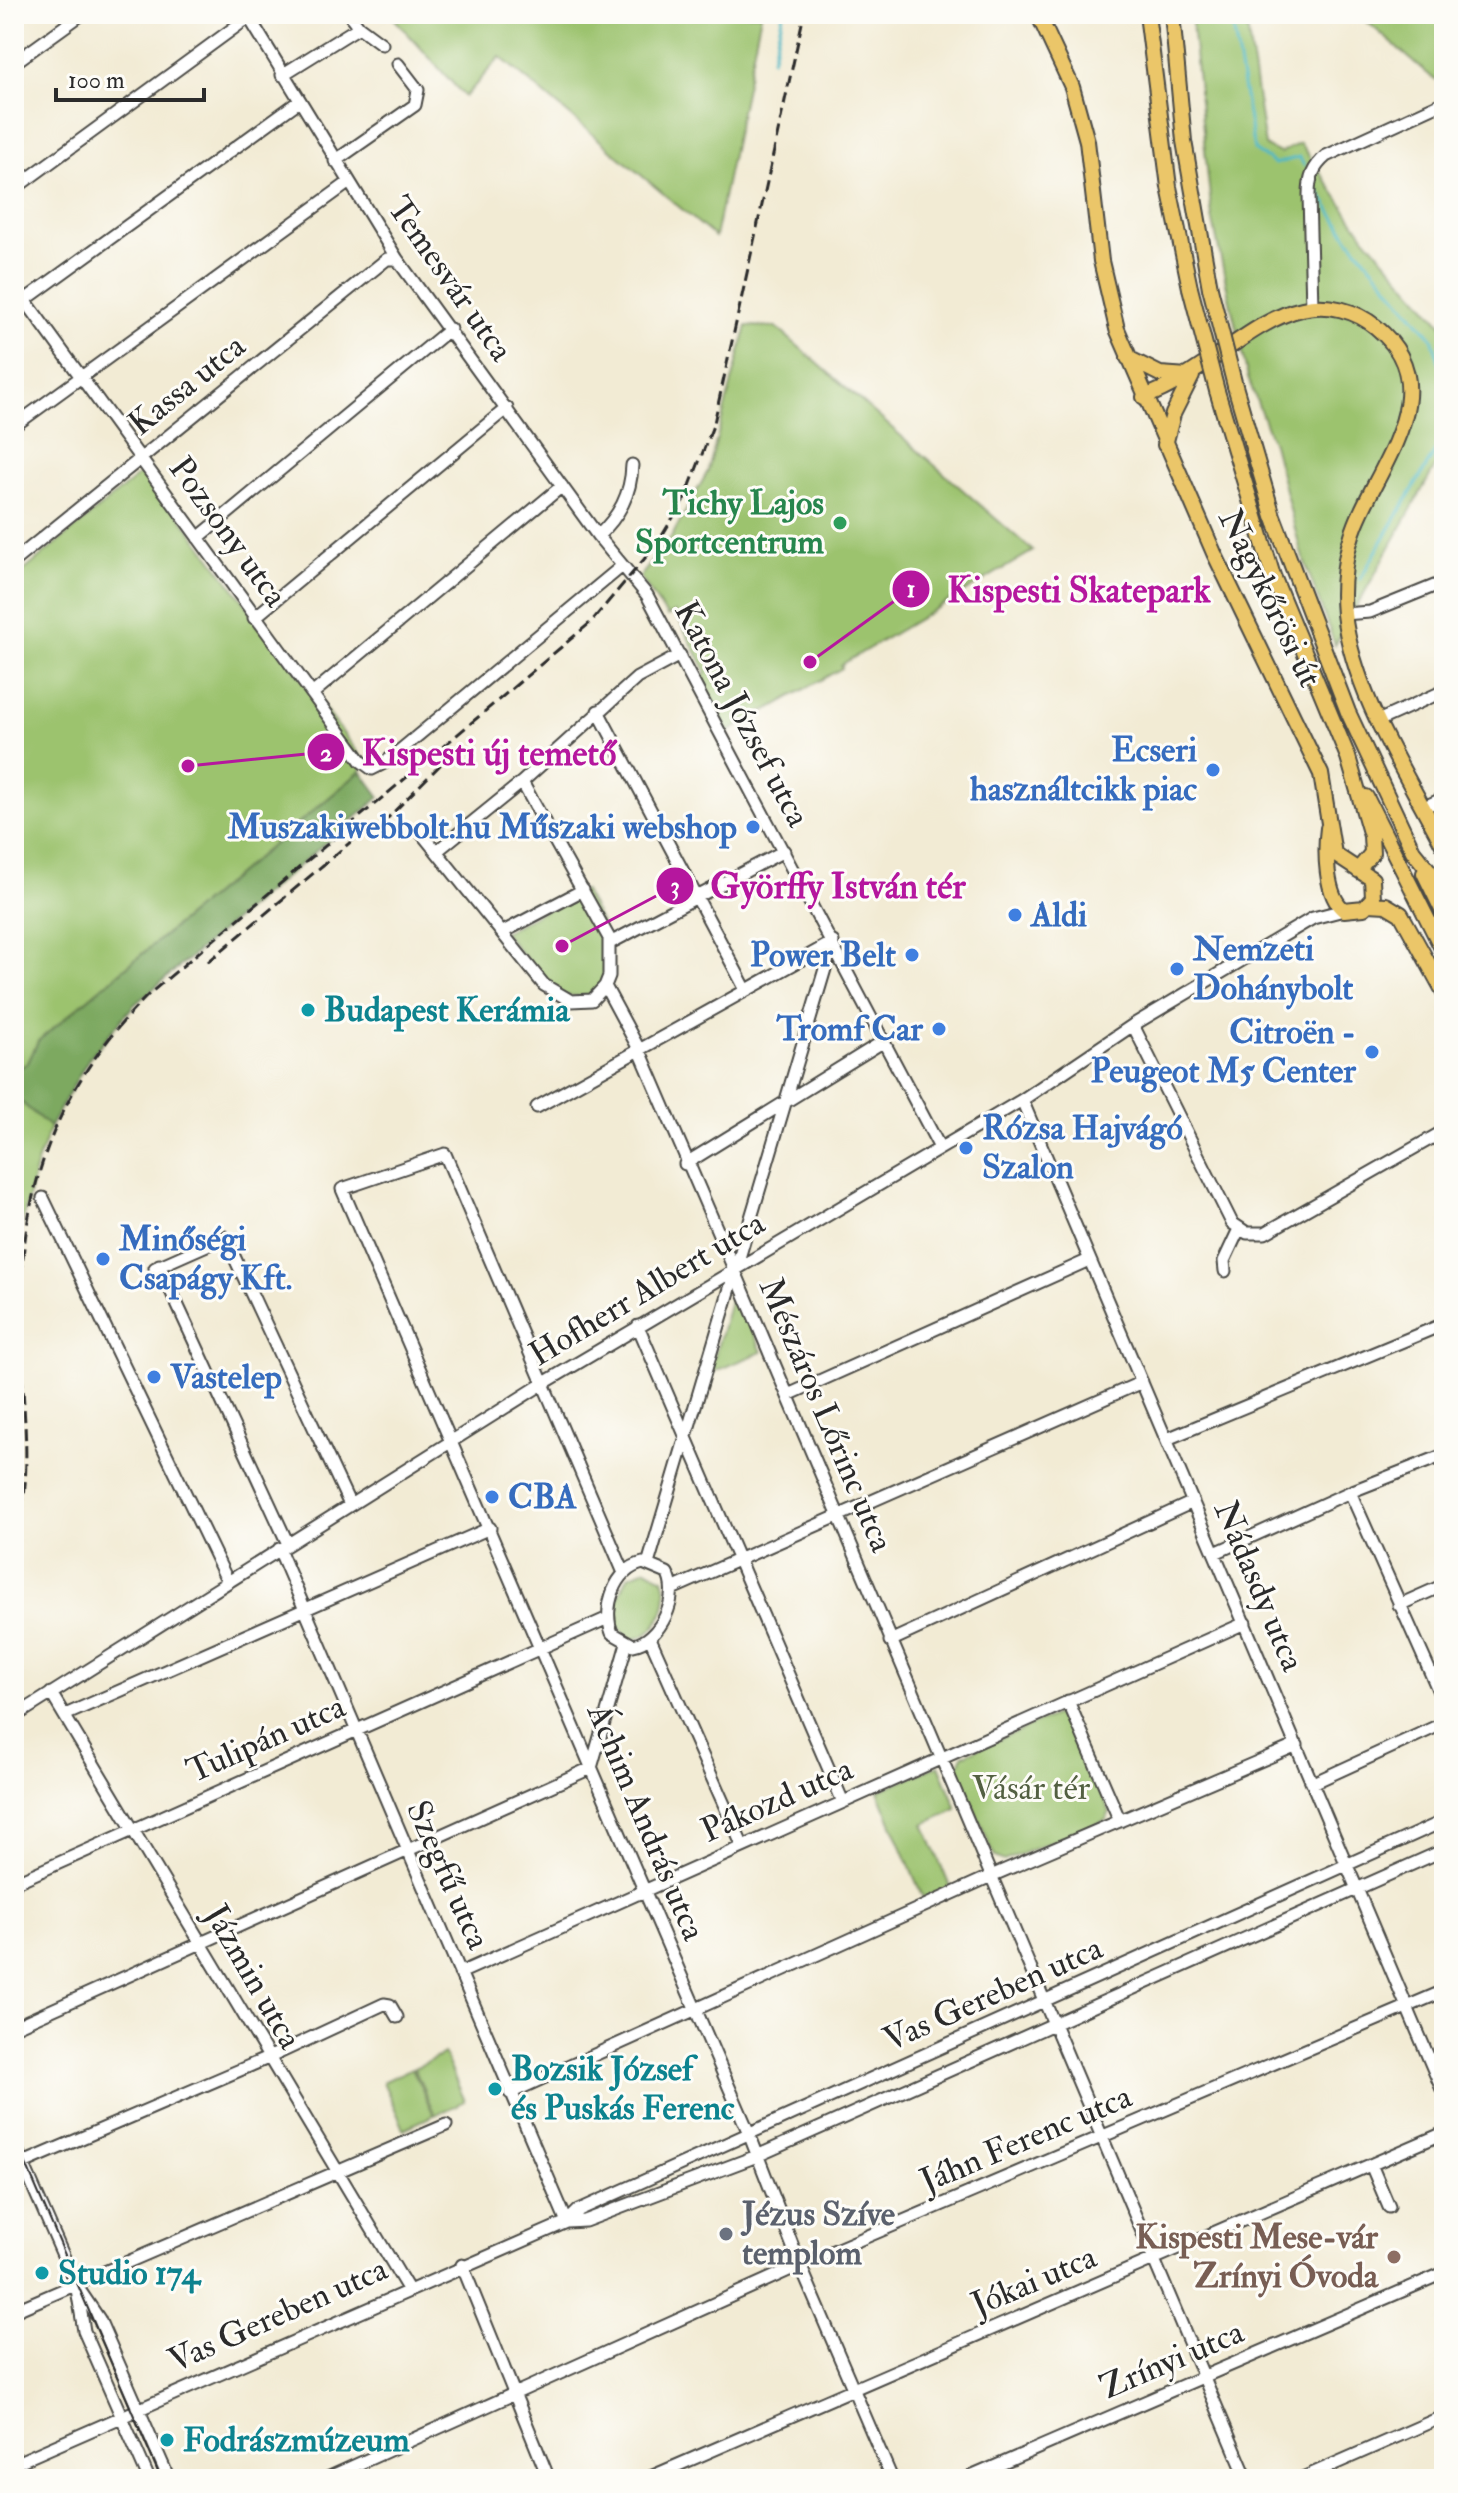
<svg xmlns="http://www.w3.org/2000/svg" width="1458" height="2493" font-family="'IM FELL Double Pica',serif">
  <rect width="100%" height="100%" fill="#fdfcf7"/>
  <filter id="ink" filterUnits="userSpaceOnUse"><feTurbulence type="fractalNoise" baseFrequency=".0125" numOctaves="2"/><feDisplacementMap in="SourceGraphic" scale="16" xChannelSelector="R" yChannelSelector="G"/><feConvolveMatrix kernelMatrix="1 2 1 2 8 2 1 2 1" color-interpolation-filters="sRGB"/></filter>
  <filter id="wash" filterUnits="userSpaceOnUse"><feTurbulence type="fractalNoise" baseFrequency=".006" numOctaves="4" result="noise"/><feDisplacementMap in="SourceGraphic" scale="32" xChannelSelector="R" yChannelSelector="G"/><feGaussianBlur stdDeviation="1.8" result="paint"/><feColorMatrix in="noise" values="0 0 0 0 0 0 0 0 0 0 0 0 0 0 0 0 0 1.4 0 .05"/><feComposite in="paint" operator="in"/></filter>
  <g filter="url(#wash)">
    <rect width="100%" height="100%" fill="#f2ebd4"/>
    <path fill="#9cc36e" stroke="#64774c" stroke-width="2" d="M390 14H761L715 237 500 57 465 97Z
      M1191 14H1245L1265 146 1280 153 1300 143 1365 237 1444 327V461L1436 465 1335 645 1301 552 1273 444 1248 378 1230 301 1212 217Z
      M1358 14H1444V80H1435Z
      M747 326 776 327 1033 551 841 665 842 668 728 732 700 677 707 673 675 612 667 616 640 577 672 536 708 471Z
      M145 470 364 761 361 771 38 1041 28 1063 14 1071V579Z
      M583 890 600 921 611 964 596 997 557 995 503 932Z
      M14 1096 50 1127 36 1166 14 1255Z
      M737 1295 762 1352 710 1373 731 1297Z
      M646 1569 663 1578C672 1602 658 1639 630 1639L614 1623 615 1605 628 1576Z
      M1065 1711 1110 1812 1106 1820 1004 1861 995 1857 957 1768 963 1755Z
      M939 1765 957 1809 924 1824 950 1887 923 1898 878 1791Z
      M444 2054 465 2101 435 2115 414 2068Z
      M412 2068 434 2115 404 2129 383 2082Z"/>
    <path fill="#7da961" stroke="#546a46" stroke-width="2" d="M361 771 380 797 134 1005 89 1058 50 1127 14 1096V1071L28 1063 38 1041Z"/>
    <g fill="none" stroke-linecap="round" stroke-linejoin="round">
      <path stroke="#4bb8c5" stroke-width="3" d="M1231 14 1254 150 1275 164 1299 157 1304 165
        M772 59 783 14
        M1318 191 1349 239 1432 338 1444 377
        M1360 579 1436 450 1444 429"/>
    </g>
  </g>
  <g filter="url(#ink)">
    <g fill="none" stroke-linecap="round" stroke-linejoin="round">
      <g stroke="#494844" stroke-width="15">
        <path id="minor" d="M247 14 397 259 598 536 647 595 940 1148
          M359 27 382 44
          M14 63 82 14
          M282 75 359 27 349 14
          M335 161 415 105 418 90 398 64
          M14 189 249 17
          M14 285 361 761 372 769 386 762 621 567
          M1312 307 1309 195C1309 178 1313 167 1326 156L1444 102
          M14 308 298 102
          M14 426 348 183
          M598 536C619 516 631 495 632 465
          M198 538 450 329
          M14 561 387 259H397
          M1344 614 1370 612 1444 582
          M254 618 507 408
          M312 694 562 486
          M598 711 746 990
          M1380 720 1444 691
          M1424 807 1444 798
          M419 830 544 985 571 1001 592 1000 605 986 609 976V938L522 782
          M437 851 522 782 637 678 680 655
          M503 932 583 890
          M610 943 784 851
          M605 986 640 1051 734 1269 1247 2479
          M1133 1025 1232 1223 1247 1233H1265L1444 1131
          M1022 1100 1444 2094
          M537 1107 833 942
          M685 1164 884 1041
          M43 1198 228 1582
          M159 1265 288 1544
          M155 1268 225 1237 350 1505
          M1225 1271 1224 1261 1239 1229
          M638 1326 843 1802
          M788 1395 1089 1260
          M1167 1439 1444 1324
          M1350 1492 1444 1703
          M279 1549 567 2222
          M1215 1553 1350 1492 1444 1455
          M643 1563 667 1573C681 1596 660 1641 633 1645L612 1633C602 1608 615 1569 643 1563Z
          M648 1564 833 942
          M624 1573 445 1154 342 1189 748 2131 800 2265 892 2479
          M672 1589 1142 1382
          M1399 1605 1444 1585
          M650 1638 743 1847
          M890 1641 1193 1502
          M51 1693 408 2289
          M1068 1701 1120 1821
          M65 1715 490 1528
          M14 1717 544 1383 1022 1100 1133 1025 1313 918 1344 910
          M1313 1783 1444 1723
          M14 1883 608 1618
          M460 1973 1245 1623
          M14 2027 591 1768 627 1643
          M510 2093 991 1876 1297 1745
          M14 2143 76 2285 99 2319 169 2479
          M14 2167 268 2058 384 2004 390 2005 397 2017
          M1372 2167 1389 2207
          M567 2222 585 2221 757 2156 1444 1850
          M462 2265 549 2479
          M77 2289 84 2331 149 2479
          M14 2311 446 2125
          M14 2464 567 2222 579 2210 1444 1821
          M325 2479 800 2265 1444 1991
          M646 2479 1444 2133
          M966 2479 1444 2273
          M1300 2479 1444 2416"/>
      </g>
      <g stroke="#494844" stroke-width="18">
        <path id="major" d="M1038 14 1072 87 1087 141 1101 261 1117 329 1214 553 1321 774 1334 854 1372 879 1373 898 1364 908 1344 910C1325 896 1325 850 1328 828
          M1147 14 1169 187 1190 288
          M1172 14 1184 141 1210 288
          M1128 358 1160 374 1188 376
          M1235 386 1273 516 1348 712 1413 851 1444 889
          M1217 391 1273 576 1348 757 1371 836 1372 853 1358 870
          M1144 397C1200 378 1251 320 1302 309 1328 303 1355 310 1376 327 1448 386 1381 461 1356 524 1345 551 1341 584 1344 614 1354 696 1407 774 1444 847
          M1165 445 1173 414 1192 376
          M1366 797 1444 952
          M1424 873 1444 914
          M1369 904 1386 905 1401 914 1444 992"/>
      </g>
      <use href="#minor" stroke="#fff" stroke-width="11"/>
      <use href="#major" stroke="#ebc669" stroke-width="14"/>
      <path stroke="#2b2b2b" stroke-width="2" d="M14 2136 161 2479"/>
      <path stroke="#2b2b2b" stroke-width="3" stroke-dasharray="12 6" stroke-linecap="butt" d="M369 837 445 760
        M208 962 373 823
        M14 1546C32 1489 25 1430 22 1371 12 1222 40 1103 148 995L591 622 657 544 686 496 714 423 804 14"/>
      <g stroke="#494844" stroke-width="18" stroke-linecap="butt">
        <path id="major-bridge" d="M1190 288 1217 391
          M1210 288 1235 386"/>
      </g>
      <use href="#major-bridge" stroke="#ebc669" stroke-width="14"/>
    </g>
  </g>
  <circle fill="#2e9e5b" stroke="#fdfcf7" stroke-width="3" cx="840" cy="523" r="8"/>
  <g fill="#3f7fe0" stroke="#fdfcf7" stroke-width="3">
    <circle cx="1213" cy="770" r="8"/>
    <circle cx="753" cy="827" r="8"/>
    <circle cx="1015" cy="915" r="8"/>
    <circle cx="912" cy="955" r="8"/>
    <circle cx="1177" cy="969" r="8"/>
    <circle cx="939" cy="1029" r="8"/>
    <circle cx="1372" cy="1052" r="8"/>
    <circle cx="966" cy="1148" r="8"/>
    <circle cx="103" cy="1259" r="8"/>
    <circle cx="154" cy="1377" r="8"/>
    <circle cx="492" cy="1497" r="8"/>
  </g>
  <g fill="#0f9aa8" stroke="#fdfcf7" stroke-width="3">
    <circle cx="308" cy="1010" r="8"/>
    <circle cx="495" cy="2089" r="8"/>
    <circle cx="42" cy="2273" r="8"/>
    <circle cx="167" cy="2440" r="8"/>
  </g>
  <circle fill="#6b7280" stroke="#fdfcf7" stroke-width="3" cx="726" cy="2234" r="8"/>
  <circle fill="#8d6e63" stroke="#fdfcf7" stroke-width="3" cx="1394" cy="2257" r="8"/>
  <g text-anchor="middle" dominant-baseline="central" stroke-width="6" stroke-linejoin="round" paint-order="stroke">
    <g font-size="34" fill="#2b2b2b" stroke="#fdfcf7">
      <text transform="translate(450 279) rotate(55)">Temesvár utca</text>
      <text transform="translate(187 385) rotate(-39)">Kassa utca</text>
      <text transform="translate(228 532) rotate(54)">Pozsony utca</text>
      <text transform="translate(1270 598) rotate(64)">Nagykőrösi út</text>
      <text transform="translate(742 714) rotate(62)">Katona József utca</text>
      <text transform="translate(647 1289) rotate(-31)">Hofherr Albert utca</text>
      <text transform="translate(826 1415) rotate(67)">Mészáros Lőrinc utca</text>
      <text transform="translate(1259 1586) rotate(67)">Nádasdy utca</text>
      <text transform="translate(266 1739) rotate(-24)">Tulipán utca</text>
      <text transform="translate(777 1800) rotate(-24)">Pákozd utca</text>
      <text transform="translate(646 1822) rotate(67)">Áchim András utca</text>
      <text transform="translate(448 1875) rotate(66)">Szegfű utca</text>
      <text transform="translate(253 1977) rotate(60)">Jázmin utca</text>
      <text transform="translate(993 1994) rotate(-24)">Vas Gereben utca</text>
      <text transform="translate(1026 2139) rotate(-23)">Jáhn Ferenc utca</text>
      <text transform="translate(1034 2281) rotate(-23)">Jókai utca</text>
      <text transform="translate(278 2315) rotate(-24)">Vas Gereben utca</text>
      <text transform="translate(1172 2360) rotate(-23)">Zrínyi utca</text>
    </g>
    <g font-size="34" font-weight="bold" fill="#27864d" stroke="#fdfcf7" text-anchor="end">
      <text x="824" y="503">Tichy Lajos<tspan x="824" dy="39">Sportcentrum</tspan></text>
    </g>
    <g font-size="34" font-weight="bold" fill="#366cbe" stroke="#fdfcf7" text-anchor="start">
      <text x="1197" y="750" text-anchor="end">Ecseri<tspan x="1197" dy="39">használtcikk piac</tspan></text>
      <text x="737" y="827" text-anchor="end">Muszakiwebbolt.hu Műszaki webshop</text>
      <text x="1031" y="915">Aldi</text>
      <text x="1193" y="949">Nemzeti<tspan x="1193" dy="39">Dohánybolt</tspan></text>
      <text x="896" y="955" text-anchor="end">Power Belt</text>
      <text x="923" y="1029" text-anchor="end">Tromf Car</text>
      <text x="1356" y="1032" text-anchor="end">Citroën -<tspan x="1356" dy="39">Peugeot M5 Center</tspan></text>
      <text x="982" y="1128">Rózsa Hajvágó<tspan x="982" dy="39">Szalon</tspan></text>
      <text x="119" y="1239">Minőségi<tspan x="119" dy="39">Csapágy Kft.</tspan></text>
      <text x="170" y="1377">Vastelep</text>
      <text x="508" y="1497">CBA</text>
    </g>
    <g font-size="34" font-weight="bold" fill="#0d838f" stroke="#fdfcf7" text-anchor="start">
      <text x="324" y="1010">Budapest Kerámia</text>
      <text x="511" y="2069">Bozsik József<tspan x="511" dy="39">és Puskás Ferenc</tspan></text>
      <text x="58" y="2273">Studio 174</text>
      <text x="183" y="2440">Fodrászmúzeum</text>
    </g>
    <g font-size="34" fill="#536042" stroke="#fdfcf7">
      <text x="1031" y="1788">Vásár tér</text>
    </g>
    <g font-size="34" font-weight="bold" fill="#5b616d" stroke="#fdfcf7" text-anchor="start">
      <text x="742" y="2214">Jézus Szíve<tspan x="742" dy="39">templom</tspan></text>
    </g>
    <g font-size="34" font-weight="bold" fill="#785e54" stroke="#fdfcf7" text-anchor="end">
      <text x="1378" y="2237">Kispesti Mese-vár<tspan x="1378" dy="39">Zrínyi Óvoda</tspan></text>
    </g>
  </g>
  <path fill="none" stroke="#b5179e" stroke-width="3" d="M810 662L911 589M188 766L326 752M562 946L675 886"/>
  <g fill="#b5179e" stroke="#fdfcf7" stroke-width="3">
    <circle cx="810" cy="662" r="8"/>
    <circle cx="188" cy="766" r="8"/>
    <circle cx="562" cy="946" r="8"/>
    <circle cx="911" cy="589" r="20"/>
    <circle cx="326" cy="752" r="20"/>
    <circle cx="675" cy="886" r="20"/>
  </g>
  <g font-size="24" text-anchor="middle" font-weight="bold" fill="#fff">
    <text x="911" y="597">1</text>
    <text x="326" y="761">2</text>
    <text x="675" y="894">3</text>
  </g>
  <g font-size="36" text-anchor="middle" font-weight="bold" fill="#b5179e" stroke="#fdfcf7" stroke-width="6" stroke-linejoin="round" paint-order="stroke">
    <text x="1079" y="602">Kispesti Skatepark</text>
    <text x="489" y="765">Kispesti új temető</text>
    <text x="838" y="898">Györffy István tér</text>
  </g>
  <rect width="1458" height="2493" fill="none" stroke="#fdfcf7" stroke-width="48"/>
  <path d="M56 88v12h148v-12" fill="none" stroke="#2b2b2b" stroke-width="4"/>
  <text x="68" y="88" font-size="24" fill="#2b2b2b" stroke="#fdfcf7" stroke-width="6" paint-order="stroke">100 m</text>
</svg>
